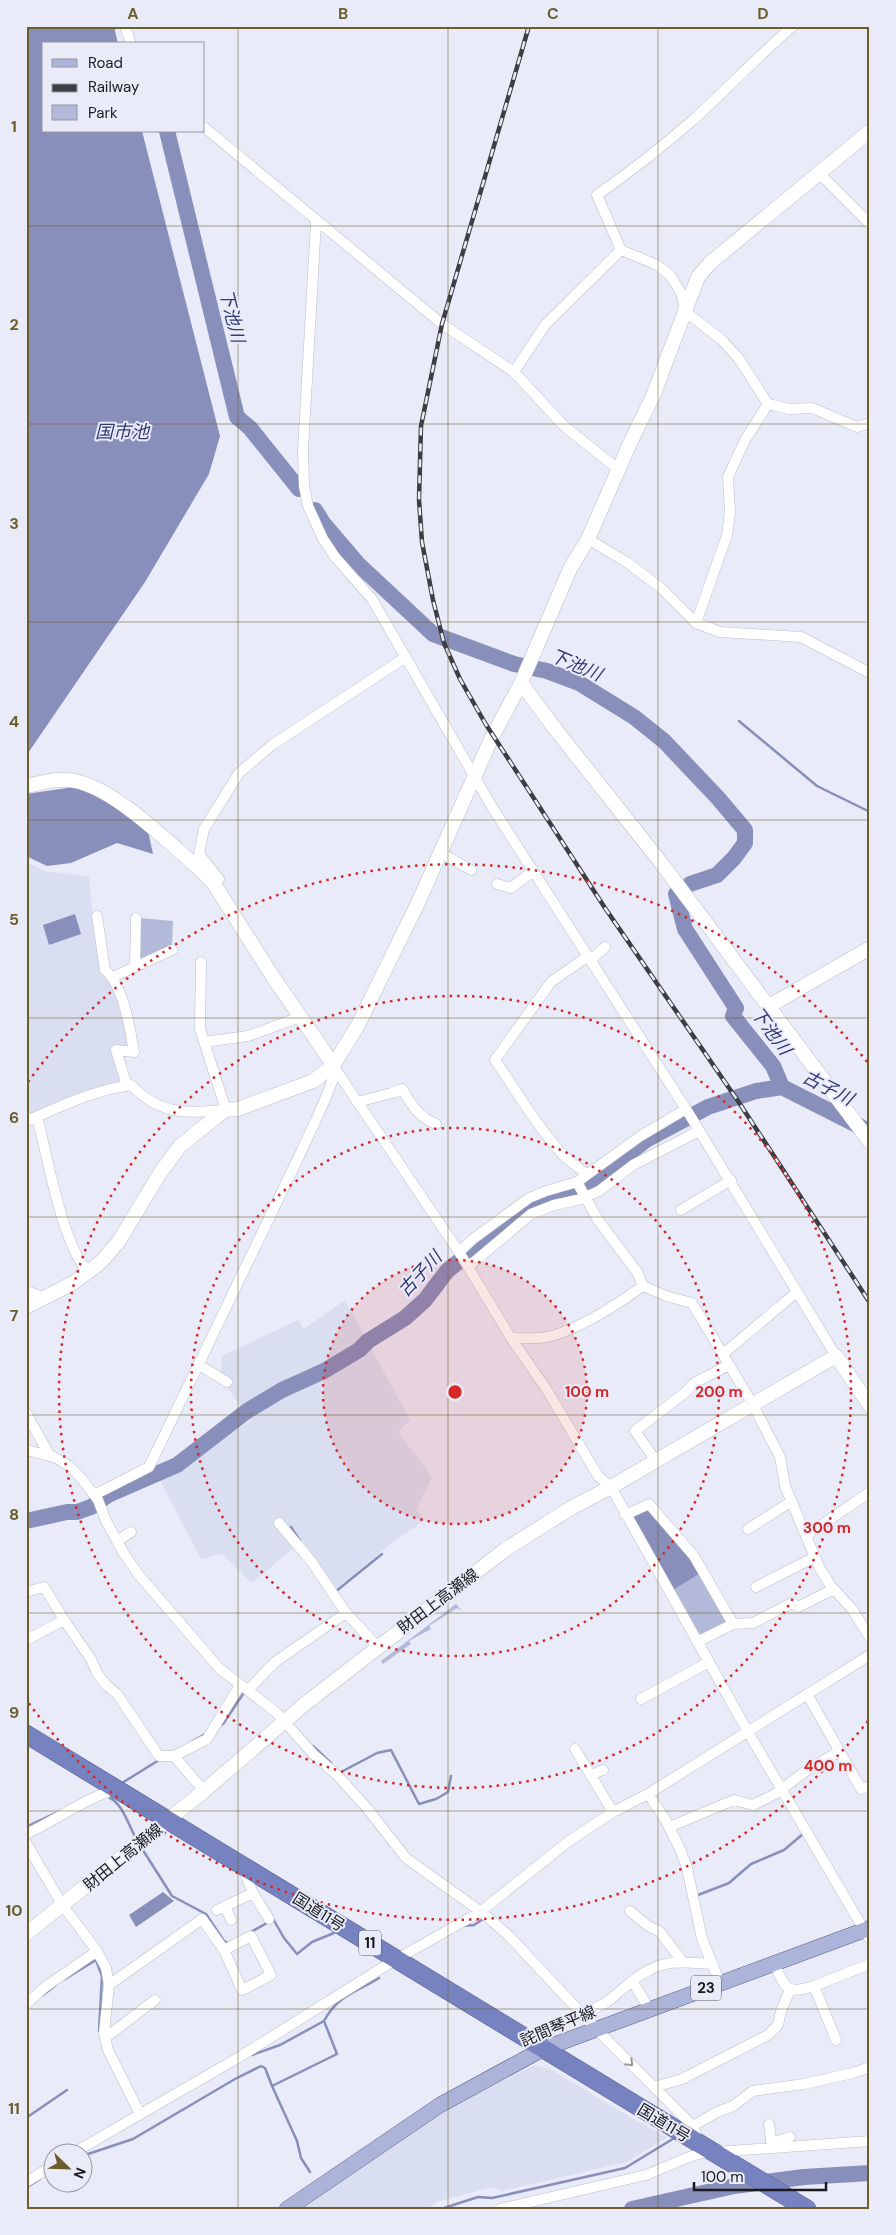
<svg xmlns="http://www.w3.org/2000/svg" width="896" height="2235" font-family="'DM Sans','Noto Sans JP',sans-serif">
  <rect width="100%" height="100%" fill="#e9ebf8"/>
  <path fill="#dadef1" d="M26 862 45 871 89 877 94 930 126 1025 130 1048H113L124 1082 26 1116Z
    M345 1300 410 1420 398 1432 432 1477 416 1510 425 1520 389 1545 335 1590 303 1540 252 1583 222 1554 201 1559 159 1478 251 1421 220 1377 222 1356 298 1320 304 1329Z
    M537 2066 550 2069 628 2116 667 2137 627 2162 502 2191 492 2187 439 2201 427 2209H295L442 2110 531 2067Z"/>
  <path fill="#b3bad9" d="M139 918 173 921 172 945 137 961Z
    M701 1573 729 1621 699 1637 673 1590Z
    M456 1604 461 1610 457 1608 429 1626 431 1629 409 1641 411 1644 383 1664 381 1661Z"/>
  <path fill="#878fba" d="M26 26H114L118 44H44V131H142L220 436 209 474 145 582 26 756Z
    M74 787 100 796 148 831 153 854 117 843 71 863 47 866 26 856V794Z
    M75 914 81 934 49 945 43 925Z
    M649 1506 701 1573 673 1590 631 1515Z
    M163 1892 174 1901 136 1927 129 1915Z"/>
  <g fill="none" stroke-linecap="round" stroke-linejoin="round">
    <path stroke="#878fba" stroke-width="2.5" d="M739 721 817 786 870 812
      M291 1527 300 1541
      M335 1592 382 1554
      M219 1726 223 1724 245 1691
      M193 1741 205 1734
      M313 1746 331 1763
      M343 1771 377 1753 391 1750 419 1804 436 1799 448 1792 451 1776
      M122 1783 159 1760
      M110 1798C123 1804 129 1827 137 1840
      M26 1827 56 1813
      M141 1847 172 1896 206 1914 224 1941 228 1943
      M698 1895 729 1883 751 1864 784 1850 803 1834
      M272 1917 284 1938 297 1954 312 1942 334 1933
      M463 1926 474 1925 483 1919 485 1920
      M249 1933 267 1923
      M65 1979 96 1960 102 1976 99 2031
      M43 1995 56 1985
      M252 2055 280 2045 324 2021
      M26 2118 67 2090
      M82 2156 133 2139 235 2079 261 2066 265 2068 272 2086
      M310 2172 301 2158 297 2141 272 2086 337 2054 324 2021C338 1995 355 1993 379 1978
      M46 2175 52 2172
      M26 2188 40 2179
      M441 2209 478 2197 492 2198 625 2168 676 2137"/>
    <path stroke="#878fba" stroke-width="16" d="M167 131 237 417 250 428 299 489
      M315 510 323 523 358 564 433 634 514 664 547 671 579 683 634 717 664 741 718 798 745 830V843L734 858 717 875 690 884
      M676 894 685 929 736 1008 733 1016 773 1066 782 1087
      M26 1521 67 1512H77L91 1507 108 1495 177 1465 247 1411 282 1390 324 1371 359 1350 368 1341 405 1318 425 1300 447 1271 515 1216 538 1203 571 1193 594 1181 646 1140 708 1107 756 1091 782 1087 861 1127
      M632 2209 734 2186 804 2177 870 2173"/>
    <g stroke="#bbbeca" stroke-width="11">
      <path id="street" d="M125 26 131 44
        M793 26C758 56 727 89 693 120 662 147 630 172 597 195L621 250 657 265 670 275 681 293 686 312 722 340 739 359 768 404 790 409 812 408 857 427 870 423
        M204 127 442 324 514 372 564 426 619 470
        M819 173 870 224
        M316 222 303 450 304 486 308 506 323 539 335 557 372 599 492 807 686 1109 836 1356
        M514 372 545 325 621 250
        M588 539 628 563 662 589 696 623 720 632 801 637 870 673
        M696 623 727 535 730 512 728 477 745 440 768 404
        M441 853 471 870
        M214 884 219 879 199 854 204 829 239 773 272 745 406 657
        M497 884 511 888 533 871
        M97 916 105 970C124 986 130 1029 134 1052L116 1050 127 1086
        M591 960 605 947
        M135 967 136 918
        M113 977 172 950
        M204 1042 248 1036 300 1017
        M330 1061 459 1252 511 1338 547 1390 598 1476 611 1487 748 1732 870 1940
        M357 1102 392 1093 402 1089C412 1105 418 1117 436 1124
        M37 1116C47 1155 62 1244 88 1272
        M26 1121C60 1107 94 1090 131 1085 161 1116 187 1113 226 1110L200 1029 201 962
        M586 1175C579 1166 570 1163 563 1155 537 1126 517 1092 495 1060L551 982 588 956
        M577 1182 598 1220 637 1272 643 1286 666 1296 692 1303 752 1403 780 1457 785 1486 820 1569 831 1586 852 1609 870 1638
        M681 1210 731 1180
        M459 1252 473 1239 529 1198 546 1191 577 1182 639 1137 686 1109
        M468 1267 531 1214 554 1205 581 1199 599 1191 633 1165 699 1131
        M26 1291 38 1295 42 1299
        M511 1338C526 1338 544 1340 558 1334 589 1323 616 1305 643 1286
        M723 1354 797 1292
        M199 1365 227 1382
        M26 1413 50 1456
        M26 1450 54 1457 68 1465 81 1478 98 1500 106 1521 123 1552 138 1574 219 1668 277 1713 314 1755 337 1775 366 1807 406 1858 484 1914 509 1936 595 2028 693 2126 699 2142
        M656 1461 635 1431 687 1391 694 1383 729 1365
        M94 1495 149 1467 301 1152C313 1125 328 1098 336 1069
        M625 1515 649 1504 694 1556 733 1624
        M279 1523 311 1561 346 1613 378 1647
        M748 1529 792 1501
        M807 1535 870 1492
        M117 1541 131 1532
        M756 1587 815 1557
        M26 1592 44 1587 64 1620
        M26 1640 64 1620 91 1659 97 1673 106 1685 117 1694 159 1756H174
        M697 1642 733 1624 753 1623 792 1603 798 1607 834 1589
        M248 1690 275 1662 346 1613
        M807 1694 861 1789 870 1786
        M641 1699 709 1662
        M575 1749 613 1812
        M591 1775 603 1770
        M782 1789 807 1770 838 1752
        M204 1791 174 1756 207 1739 240 1685
        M648 1794 665 1819 680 1849 687 1868 702 1939 720 1983
        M669 1827 734 1800 753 1805 783 1790
        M26 1834C57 1820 85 1798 117 1789
        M26 1843 63 1906 97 1951 106 1968 109 1985 104 2033 108 2050 140 2114
        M243 1868 253 1893 269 1919
        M225 1906 231 1920
        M217 1910 253 1893
        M630 1911 648 1926 659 1931 683 1962
        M774 1963C785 1988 786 1995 814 1986L836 2040
        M632 1981C662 1958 677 1962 712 1964
        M109 1985 202 1919 224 1950 242 1990 271 1975 251 1936 224 1950
        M814 1986 870 1964
        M26 2004 45 1987 97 1951
        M582 2015 607 2002 632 1981 649 2008
        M105 2038 155 2000
        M654 2087 682 2079 768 2035 778 2025 781 2011 790 1990
        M769 2124 772 2148
        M693 2126 717 2112 733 2106 753 2091 804 2084 853 2073 870 2067
        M772 2143 790 2137
        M75 2152 241 2056 390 1963 480 1912 569 1841 613 1812 648 1794 870 1655
        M26 2182 52 2166
        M500 2209 646 2175 689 2157 702 2153 870 2141"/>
    </g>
    <g stroke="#bbbeca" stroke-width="15">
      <path id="secondary" d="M521 683 556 730 662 864 870 1142
        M26 786C41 783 60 777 75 781 116 789 170 844 202 871L214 884 273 977 330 1060
        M769 1006 870 948
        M26 1307 73 1283 101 1262 119 1241 160 1173 180 1146 216 1117 226 1110 238 1109 313 1081 332 1067 357 1027 417 905 493 735 521 683 570 569 588 539 631 441 653 396 698 277 710 263 870 131
        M26 1934 204 1791 306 1703 506 1549 571 1508 611 1487 836 1356 870 1406"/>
    </g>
    <g stroke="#565e88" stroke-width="16">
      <path id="primary" d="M287 2209 440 2105 543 2049 870 1928"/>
    </g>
    <g stroke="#565e88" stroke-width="19">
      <path id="highway" d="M26 1734 807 2209"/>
    </g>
    <use href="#street" stroke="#fff" stroke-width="10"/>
    <use href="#secondary" stroke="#fff" stroke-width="14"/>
    <use href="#primary" stroke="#adb4d9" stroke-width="15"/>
    <use href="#highway" stroke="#7782c0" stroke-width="18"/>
    <g stroke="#3c3e43" stroke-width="4.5">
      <path id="rail" d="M529 26 442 324 421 426 419 500 422 542 433 600 444 643 460 679 485 723 605 908 738 1101 870 1303"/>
    </g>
    <use href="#rail" stroke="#e9ebf8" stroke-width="2.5" stroke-dasharray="8" stroke-linecap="butt"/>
  </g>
  <defs><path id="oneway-chevron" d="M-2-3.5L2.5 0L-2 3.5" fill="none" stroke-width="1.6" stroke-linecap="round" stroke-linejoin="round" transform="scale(1.25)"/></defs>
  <use stroke="#98989a" href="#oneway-chevron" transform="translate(630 2063) rotate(45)"/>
  <path fill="none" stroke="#6b5e2b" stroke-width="1" stroke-opacity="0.55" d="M238 26V2209M448 26V2209M658 26V2209M26 226H870M26 424H870M26 622H870M26 820H870M26 1018H870M26 1217H870M26 1415H870M26 1613H870M26 1811H870M26 2009H870"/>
  <circle cx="455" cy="1392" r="132" fill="#d62828" fill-opacity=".12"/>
  <g fill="none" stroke="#d62828" stroke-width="2.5" stroke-dasharray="2.5 5">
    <circle cx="455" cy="1392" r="132"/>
    <circle cx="455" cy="1392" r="264"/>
    <circle cx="455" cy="1392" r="396"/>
    <path d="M868 1721A528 528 0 0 1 28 1702M28 1082A528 528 0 0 1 868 1063"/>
  </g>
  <g text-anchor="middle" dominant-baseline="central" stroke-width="4" stroke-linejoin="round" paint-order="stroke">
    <g fill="#e9ebf8" stroke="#585960" stroke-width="1">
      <rect x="359" y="1930.5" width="22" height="25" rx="4"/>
      <rect x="691" y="1975.5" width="30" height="25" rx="4"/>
    </g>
    <g font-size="15" font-weight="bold" fill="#1a1b1f">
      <text x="370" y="1943">11</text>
      <text x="706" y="1988">23</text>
    </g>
    <g font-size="16" fill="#1a1b1f" stroke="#e9ebf8">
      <text transform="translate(438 1601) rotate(-37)">財田上高瀬線</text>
      <text transform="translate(123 1857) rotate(-39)">財田上高瀬線</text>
      <text transform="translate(319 1912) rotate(32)">国道11号</text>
      <text transform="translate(558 2026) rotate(-23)">詫間琴平線</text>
      <text transform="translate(664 2123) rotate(31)">国道11号</text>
    </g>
    <g font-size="18" font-style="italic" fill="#333970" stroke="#e9ebf8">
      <text transform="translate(232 316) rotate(76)">下池川</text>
      <text x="122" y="432">国市池</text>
      <text transform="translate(576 665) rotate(23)">下池川</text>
      <text transform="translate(771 1031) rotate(54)">下池川</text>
      <text transform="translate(828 1088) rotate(27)">古子川</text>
      <text transform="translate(420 1274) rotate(-47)">古子川</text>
    </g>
  </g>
  <circle cx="455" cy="1392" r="8" fill="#d62828" stroke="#e9ebf8" stroke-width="2.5"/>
  <g font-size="15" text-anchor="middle" font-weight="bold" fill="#d62828" stroke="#e9ebf8" stroke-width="4" stroke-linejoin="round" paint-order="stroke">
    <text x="587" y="1397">100 m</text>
    <text x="719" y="1397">200 m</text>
    <text x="827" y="1533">300 m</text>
    <text x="828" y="1771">400 m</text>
  </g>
  <rect width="896" height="2235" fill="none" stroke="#e9ebf8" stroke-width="55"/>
  <rect x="42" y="42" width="162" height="90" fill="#e9ebf8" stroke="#9698a1"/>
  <rect x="52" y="59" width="25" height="8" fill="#adb4d9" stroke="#9698a1"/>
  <text x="88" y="68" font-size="15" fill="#1a1b1f">Road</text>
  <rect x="52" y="84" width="25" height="8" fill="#3c3e43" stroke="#9698a1"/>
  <text x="88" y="92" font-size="15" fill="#1a1b1f">Railway</text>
  <rect x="52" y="105" width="25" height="15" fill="#b3bad9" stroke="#9698a1"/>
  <text x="88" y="118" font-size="15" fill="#1a1b1f">Park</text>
  <g transform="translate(68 2168) rotate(113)"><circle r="24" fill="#e9ebf8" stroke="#9698a1"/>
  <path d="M0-4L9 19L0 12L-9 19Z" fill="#6b5e2b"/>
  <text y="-8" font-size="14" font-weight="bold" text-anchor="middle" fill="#1a1b1f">N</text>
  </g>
  <path d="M694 2182v8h132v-8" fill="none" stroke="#1a1b1f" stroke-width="2.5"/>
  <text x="701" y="2182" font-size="15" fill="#1a1b1f" stroke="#e9ebf8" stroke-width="4" paint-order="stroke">100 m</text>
  <rect x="28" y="28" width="840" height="2180" fill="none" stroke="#6b5e2b" stroke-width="2"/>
  <g font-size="16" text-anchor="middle" font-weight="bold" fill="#6b5e2b">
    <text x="133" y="19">A</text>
    <text x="343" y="19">B</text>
    <text x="553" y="19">C</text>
    <text x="763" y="19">D</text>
    <text x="14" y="132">1</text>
    <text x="14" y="330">2</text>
    <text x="14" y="529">3</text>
    <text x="14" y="727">4</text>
    <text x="14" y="925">5</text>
    <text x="14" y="1123">6</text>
    <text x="14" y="1321">7</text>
    <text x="14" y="1520">8</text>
    <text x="14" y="1718">9</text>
    <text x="14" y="1916">10</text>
    <text x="14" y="2114">11</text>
  </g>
</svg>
